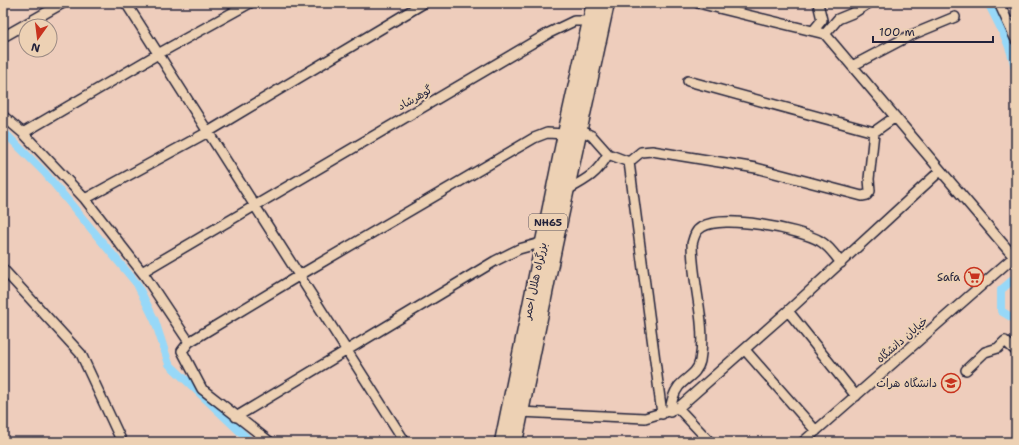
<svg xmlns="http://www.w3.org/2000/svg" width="1019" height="445" font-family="'Shantell Sans','Playpen Sans Arabic',sans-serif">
  <rect width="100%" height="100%" fill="#eecdbc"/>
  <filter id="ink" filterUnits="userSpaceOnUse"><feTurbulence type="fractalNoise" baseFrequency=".025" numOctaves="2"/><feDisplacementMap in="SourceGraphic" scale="8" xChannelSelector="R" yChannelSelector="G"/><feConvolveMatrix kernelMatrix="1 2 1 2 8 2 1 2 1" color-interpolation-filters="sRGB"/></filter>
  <g filter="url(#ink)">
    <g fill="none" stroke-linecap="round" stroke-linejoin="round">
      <path stroke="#97d8f8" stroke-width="8" d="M988 3C1000 27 1014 50 1016 77
        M3 131 45 173 137 284 155 321 169 364 251 442
        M1016 277 1001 290V311L1016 320"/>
      <g stroke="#22223b" stroke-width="12">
        <path id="minor" d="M126 3 405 442
          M698 3 825 34 1014 257
          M999 3 1016 40
          M813 31 822 20 818 3
          M825 34 838 19 855 12 869 3
          M3 37 63 3
          M852 66 909 36 955 17
          M688 81 874 132 895 117
          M3 116 23 133 85 199 145 276 189 342
          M580 130 592 136 608 154 629 162
          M23 133 158 54 250 3
          M629 162 641 152 652 151 756 168 862 196 867 195 870 191 869 179 874 132
          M629 162 662 414
          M567 190C587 179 597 174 608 154
          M85 199 208 132 424 3
          M3 269 81 354 122 442
          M142 272 549 33 574 21H590
          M788 311 856 396
          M745 350 816 431
          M966 370 985 352 998 348 1005 341 1016 351
          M678 408 710 442
          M520 412 645 418 678 408 788 311 940 171
          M670 412C671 402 673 394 679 386 687 377 697 374 700 361 707 323 692 283 692 244 694 237 695 231 702 227 722 214 800 229 820 241 829 246 835 255 841 263
          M236 417 495 261 519 249 544 242
          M270 442 202 389 182 351 189 342 300 275 534 138 547 133 565 134
          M803 442 1016 255"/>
      </g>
      <g stroke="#22223b" stroke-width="17">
        <path id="highway" d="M502 442 565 134 594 3
          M515 442 555 244 607 3"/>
      </g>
      <use href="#minor" stroke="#edd1b4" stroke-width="9"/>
      <use href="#highway" stroke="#edd1b4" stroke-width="14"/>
    </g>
  </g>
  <defs>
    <g id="supermarket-ring" transform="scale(1)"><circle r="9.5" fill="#edd1b4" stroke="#c8321e" stroke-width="1.5"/><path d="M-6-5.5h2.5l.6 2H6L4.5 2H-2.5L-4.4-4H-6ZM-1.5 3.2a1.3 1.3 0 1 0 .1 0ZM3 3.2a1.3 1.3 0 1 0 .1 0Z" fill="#c8321e"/></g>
    <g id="university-ring" transform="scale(1)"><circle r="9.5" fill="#edd1b4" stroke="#c8321e" stroke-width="1.5"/><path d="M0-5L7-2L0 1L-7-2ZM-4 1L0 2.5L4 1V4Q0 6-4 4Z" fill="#c8321e"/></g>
  </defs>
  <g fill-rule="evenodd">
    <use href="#supermarket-ring" x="974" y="277"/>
    <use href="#university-ring" x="951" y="383"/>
  </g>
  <g text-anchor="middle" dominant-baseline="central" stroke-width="4" stroke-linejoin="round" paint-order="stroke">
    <rect fill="#edd1b4" stroke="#5f565f" stroke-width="1" x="529" y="214" width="38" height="16" rx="3"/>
    <g font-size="10" font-weight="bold" fill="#22223b">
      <text x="548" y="222">NH65</text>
    </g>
    <g font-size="11" fill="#22223b" stroke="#edd1b4">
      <text transform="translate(415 98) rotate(-30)">گوهرشاد</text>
      <text transform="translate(535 281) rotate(-78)">بزرگراه هلال احمر</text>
      <text transform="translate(902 340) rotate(-41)">خیابان دانشگاه</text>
    </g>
    <g font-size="11" fill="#22223b" stroke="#edd1b4" text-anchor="end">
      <text x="960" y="277">Safa</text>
      <text x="937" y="383">دانشگاه هرات</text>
    </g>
  </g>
  <rect width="1019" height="445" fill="none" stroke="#edd1b4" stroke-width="16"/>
  <rect x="8" y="8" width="1003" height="429" fill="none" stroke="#22223b" stroke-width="1.5" filter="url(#ink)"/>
  <g transform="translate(38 38) rotate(194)"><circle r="19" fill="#edd1b4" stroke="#9c8b84"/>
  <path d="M0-3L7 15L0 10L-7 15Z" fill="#c8321e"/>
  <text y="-6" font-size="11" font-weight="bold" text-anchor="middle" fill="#22223b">N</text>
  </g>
  <path d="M873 36v6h120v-6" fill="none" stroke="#22223b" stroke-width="2"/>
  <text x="879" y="36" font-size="12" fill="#22223b" stroke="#edd1b4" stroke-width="3" paint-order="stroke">100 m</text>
</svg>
